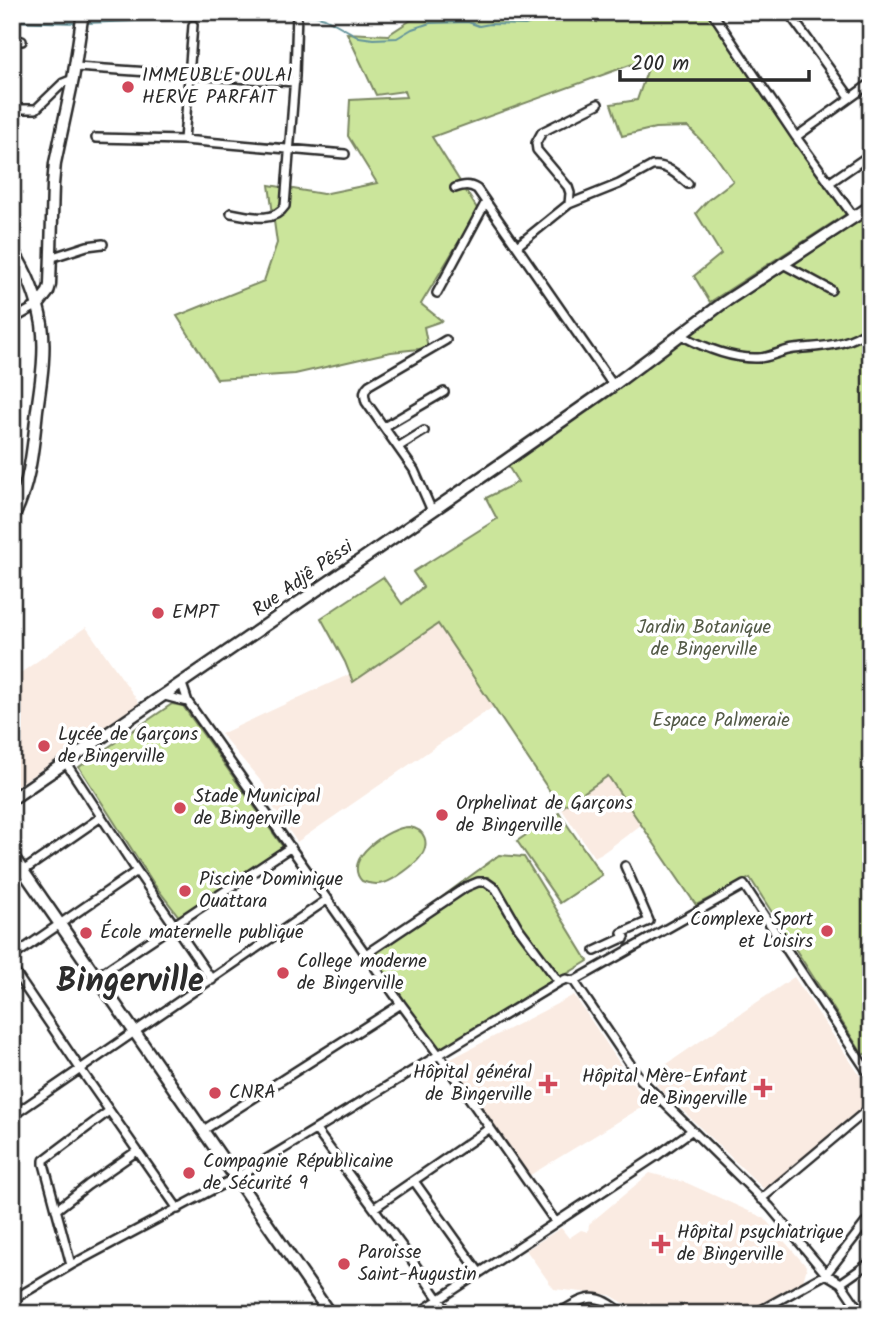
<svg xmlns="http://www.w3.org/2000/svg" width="883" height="1326" font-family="Kalam,sans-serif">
  <rect width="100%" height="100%" fill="#fff"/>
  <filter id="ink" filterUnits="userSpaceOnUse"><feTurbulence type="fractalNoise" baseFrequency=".0143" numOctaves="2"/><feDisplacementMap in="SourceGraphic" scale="14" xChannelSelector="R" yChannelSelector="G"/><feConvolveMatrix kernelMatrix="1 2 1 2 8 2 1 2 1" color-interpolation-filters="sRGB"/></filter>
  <g filter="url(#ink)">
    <path fill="#faebe2" d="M438 624 493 707 297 842 271 804 273 800 268 793H263L265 786 221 734 350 674 354 682Z
      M86 627 140 704 12 789V679Z
      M608 776 641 825 604 852 594 857 561 808Z
      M794 977 871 1092V1106L769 1194 648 1077Z
      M574 995 647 1104 527 1177 447 1061Z
      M650 1173 687 1183 764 1218 807 1267 802 1285 749 1314H634L629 1306 610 1295 554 1289 526 1250 561 1228 569 1238 581 1230 588 1232 589 1224Z"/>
    <path fill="#cbe59b" stroke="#7b8863" stroke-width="2" d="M463 12H558L597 22 598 12H709L846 214 710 302 694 276 721 254 696 213 708 200 733 181 715 155 688 127 655 128 622 136 611 104 637 100 652 57 432 137 478 210 421 304 442 321 424 327 428 348 391 352 295 374 217 379 177 316 264 281 277 243 269 185 323 194 377 183 348 136 350 100 406 97 404 91 376 95 347 33 388 35 411 20Z
      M871 203V1051L863 1055 750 878 696 905 608 776 561 808 438 624 353 682 345 662 321 618 383 577 402 604 423 587 413 572 497 519 486 498 518 482 506 463 610 385Z
      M172 704 183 706 283 847 213 895 207 898 180 918 154 884 79 767Z
      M559 813 602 875 560 903 517 841Z
      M409 827C425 829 430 843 421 856 415 865 394 880 384 883 377 885 369 884 362 881 341 859 389 827 409 827Z
      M499 855 524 857 588 961 436 1053 369 951Z"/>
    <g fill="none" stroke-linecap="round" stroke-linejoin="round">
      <path stroke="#63939b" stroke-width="2" d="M301 16 314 15 325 18 359 37 373 39 397 38 412 29 430 23 468 22 479 26 490 24 525 25 551 16 556 12
        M12 21 78 23
        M84 23 265 16H295"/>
      <g stroke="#2b2b2b" stroke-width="12">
        <path id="street" d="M712 12 796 137 854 217
          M788 12 850 97
          M12 40 22 41
          M76 67 295 82
          M12 109H36L63 83 73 79
          M796 137 871 83
          M96 138 184 140 345 154
          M184 140 193 25
          M829 183 871 154
          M455 188C464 185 469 184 477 189L613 385
          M569 204 570 193 568 187 537 150 536 143 542 132 598 104
          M231 213C250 216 273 224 285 206L295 76 297 12
          M517 246 569 204 619 184 652 166C666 164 678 175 688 184
          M50 258 87 246 103 244
          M781 263 831 290
          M437 293 486 202
          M12 320 38 305
          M681 335C703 347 732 359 758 358 770 358 782 350 794 349 823 346 846 347 871 328
          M384 427 444 392
          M398 447 424 431
          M432 511 414 470 366 402C364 395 363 391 369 385L446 340
          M182 684 188 702 401 1004 439 1055 555 1221
          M165 696 188 702
          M66 763 137 871 212 980
          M23 871 101 817
          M624 939 622 933 649 921 625 866
          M595 951 625 937
          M366 954 466 887 478 882H486L496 889 518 927 559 982
          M12 957 137 871
          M12 968 81 1070 178 1209
          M96 977 291 847
          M574 981 641 1080 770 1207 826 1274 841 1283 871 1262
          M12 1116 328 899
          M316 1130 407 1253 449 1314
          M202 1131 401 1004
          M414 1181 479 1272
          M761 1199 871 1107
          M374 1208 490 1128
          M56 1210 88 1185 137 1151
          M71 1265 44 1164V1160L109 1111
          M841 1283 862 1314
          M12 1300 71 1265 242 1174 559 982 566 979 574 981 744 885 871 1077
          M417 1314 658 1155 691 1131
          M558 1314C585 1296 597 1290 623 1314
          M754 1314 826 1274 871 1216"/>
      </g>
      <g stroke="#2b2b2b" stroke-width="15">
        <path id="secondary" d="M12 249C27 272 37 296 42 324 46 352 41 382 37 410 33 448 30 486 12 520
          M38 305 48 292 50 285 53 185 55 163 73 79 83 12
          M12 799 505 461 611 387 723 303 871 206
          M12 855 330 1314"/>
      </g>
      <use href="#street" stroke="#fff" stroke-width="7"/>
      <use href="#secondary" stroke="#fff" stroke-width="10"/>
    </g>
  </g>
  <g fill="#d1495b" stroke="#fff" stroke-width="2.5">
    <circle cx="128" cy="87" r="7"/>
    <circle cx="158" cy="613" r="7"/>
    <circle cx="44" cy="746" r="7"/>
    <circle cx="180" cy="808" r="7"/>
    <circle cx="442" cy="815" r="7"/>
    <circle cx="185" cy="891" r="7"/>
    <circle cx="827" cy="931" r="7"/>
    <circle cx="86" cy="933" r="7"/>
    <circle cx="283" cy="973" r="7"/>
    <path d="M544.5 1073.5h7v7h7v7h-7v7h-7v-7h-7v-7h7z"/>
    <path d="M759.5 1077.5h7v7h7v7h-7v7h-7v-7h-7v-7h7z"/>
    <circle cx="215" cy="1093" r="7"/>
    <circle cx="189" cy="1173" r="7"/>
    <path d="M657.5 1233.5h7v7h7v7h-7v7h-7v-7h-7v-7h7z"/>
    <circle cx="344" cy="1264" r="7"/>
  </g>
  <g text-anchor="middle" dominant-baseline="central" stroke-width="7" stroke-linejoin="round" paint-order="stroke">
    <g font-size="19" fill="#2b2b2b" stroke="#fff" text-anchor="start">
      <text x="142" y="76">IMMEUBLE OULAI<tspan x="142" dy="22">HERVE PARFAIT</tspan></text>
      <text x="172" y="613">EMPT</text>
      <text x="58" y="735">Lycée de Garçons<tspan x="58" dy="22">de Bingerville</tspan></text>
      <text x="194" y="797">Stade Municipal<tspan x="194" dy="22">de Bingerville</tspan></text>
      <text x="456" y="804">Orphelinat de Garçons<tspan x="456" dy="22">de Bingerville</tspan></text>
      <text x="199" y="880">Piscine Dominique<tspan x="199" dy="22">Ouattara</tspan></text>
      <text x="813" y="920" text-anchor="end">Complexe Sport<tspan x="813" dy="22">et Loisirs</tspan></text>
      <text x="100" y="933">École maternelle publique</text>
      <text x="297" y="962">College moderne<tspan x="297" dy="22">de Bingerville</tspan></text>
      <text x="532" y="1073" text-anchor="end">Hôpital général<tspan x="532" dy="22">de Bingerville</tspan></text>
      <text x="747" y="1077" text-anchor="end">Hôpital Mère-Enfant<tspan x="747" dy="22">de Bingerville</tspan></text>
      <text x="229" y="1093">CNRA</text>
      <text x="203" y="1162">Compagnie Républicaine<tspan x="203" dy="22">de Sécurité 9</tspan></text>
      <text x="677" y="1233">Hôpital psychiatrique<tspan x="677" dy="22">de Bingerville</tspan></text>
      <text x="358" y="1253">Paroisse<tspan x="358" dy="22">Saint-Augustin</tspan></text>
    </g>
    <g font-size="19" fill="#2b2b2b" stroke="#fff">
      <text transform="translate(303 579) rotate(-35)">Rue Adjê Pêssi</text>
    </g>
    <g font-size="19" fill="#535a47" stroke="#fff">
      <text x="704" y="628">Jardin Botanique<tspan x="704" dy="22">de Bingerville</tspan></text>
      <text x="721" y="721">Espace Palmeraie</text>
    </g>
    <g font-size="33" font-weight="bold" fill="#2b2b2b" stroke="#fff">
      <text x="130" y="982">Bingerville</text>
    </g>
  </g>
  <rect width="883" height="1326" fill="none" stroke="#fff" stroke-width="42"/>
  <rect x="21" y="21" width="841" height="1284" fill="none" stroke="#2b2b2b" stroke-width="2.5" filter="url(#ink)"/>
  <path d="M620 70v10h189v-10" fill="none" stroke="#2b2b2b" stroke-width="3.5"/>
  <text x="631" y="70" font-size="21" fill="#2b2b2b" stroke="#ffffff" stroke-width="5" paint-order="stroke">200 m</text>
</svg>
